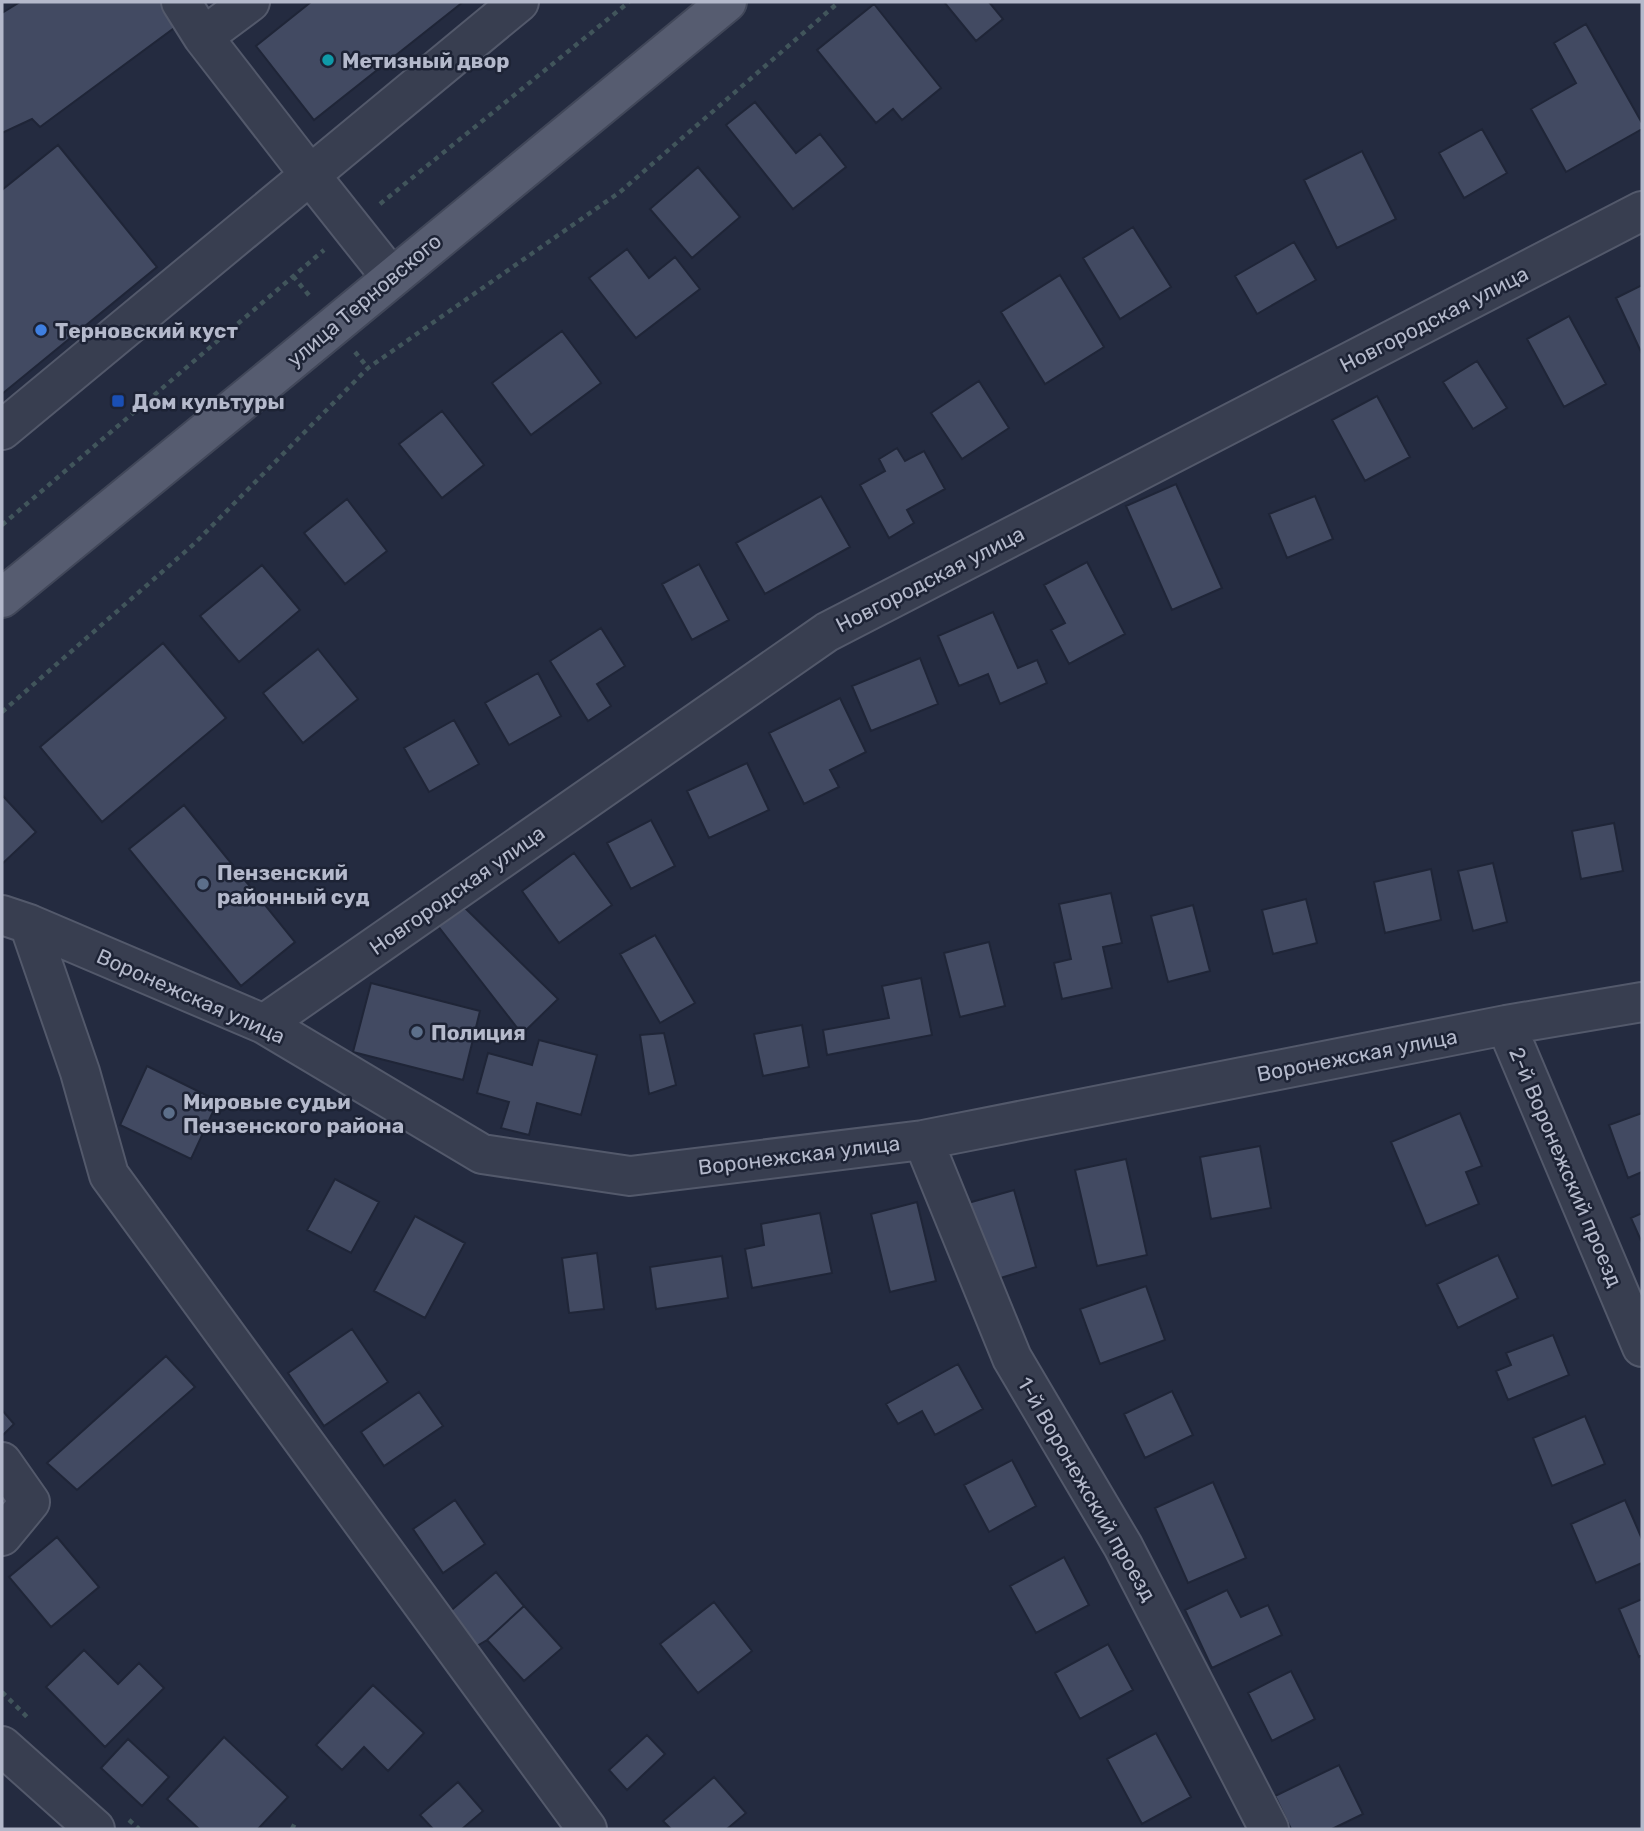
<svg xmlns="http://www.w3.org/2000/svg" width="1644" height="1831" font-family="Rubik,sans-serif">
  <rect width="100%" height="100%" fill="#242b40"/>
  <path fill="#424a62" stroke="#1f2537" stroke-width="2" d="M20 2H178L189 17 40 127 32 119 2 133V13Z
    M311 2H463L314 120 256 46Z
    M944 2H989L1003 19 976 41Z
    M874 4 941 88 902 120 893 109 876 123 817 50Z
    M1586 24 1642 123V129L1566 172 1531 109 1576 83 1554 43Z
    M755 102 796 153 820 134 846 167 793 209 726 125Z
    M1482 129 1507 173 1464 198 1439 153Z
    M58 145 157 267 2 394V190Z
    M1362 151 1396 219 1337 248 1304 180Z
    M698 167 740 217 692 258 650 209Z
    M1133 227 1171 287 1120 319 1083 258Z
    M1294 242 1316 280 1257 314 1235 276Z
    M627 249 649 278 675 257 700 289 636 338 589 278Z
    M1060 275 1104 347 1045 384 1001 312Z
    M1642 285V354L1616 298Z
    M1569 316 1606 384 1564 407 1527 339Z
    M562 331 601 383 531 435 492 383Z
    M1477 361 1507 408 1473 429 1443 382Z
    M979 381 1009 428 962 459 931 413Z
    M1377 396 1410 457 1365 481 1332 420Z
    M442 411 484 465 442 498 399 444Z
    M897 448 905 461 924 451 945 489 907 510 914 523 889 538 860 485 885 471 879 459Z
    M1176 484 1222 588 1172 610 1126 506Z
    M821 496 850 547 765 594 736 543Z
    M1315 496 1333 539 1287 558 1269 514Z
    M347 499 387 551 345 584 304 533Z
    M1087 562 1125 634 1069 664 1051 630 1065 623 1044 585Z
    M699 564 729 620 692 640 662 584Z
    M262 565 300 610 239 662 200 616Z
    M993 612 1018 668 1037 660 1047 683 1000 704 988 674 959 686 938 636Z
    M601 628 625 666 597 684 611 706 588 721 550 661Z
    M163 643 226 718 102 822 40 747Z
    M318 649 358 699 303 743 263 693Z
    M920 658 938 704 871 731 852 686Z
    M538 673 561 716 509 745 485 703Z
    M840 698 866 752 830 770 839 787 804 804 769 733Z
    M454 720 479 764 429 792 404 748Z
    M747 763 769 810 709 838 687 791Z
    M2 795 36 832 2 864Z
    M184 805 295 942 241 986 129 849Z
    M651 820 675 866 631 889 607 843Z
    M1614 823 1623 871 1581 879 1572 831Z
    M574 853 612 905 559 943 522 891Z
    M1493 863 1507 922 1473 931 1458 871Z
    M1431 869 1441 920 1385 933 1374 882Z
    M1111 893 1122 943 1103 947 1112 988 1062 999 1054 963 1071 959 1059 904Z
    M1306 899 1317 943 1273 954 1262 910Z
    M1193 905 1210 971 1168 982 1151 916Z
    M465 908 558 999 522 1034 438 926Z
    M655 935 695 1003 660 1023 620 954Z
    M989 942 1005 1006 960 1017 944 953Z
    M921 978 932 1035 827 1055 823 1030 889 1018 882 986Z
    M371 983 480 1011 463 1080 353 1052Z
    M802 1025 809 1067 763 1076 754 1034Z
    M664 1033 676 1085 649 1094 640 1035Z
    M539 1040 597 1055 581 1115 537 1103 529 1135 501 1128 509 1102 477 1093 488 1053 532 1065Z
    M147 1066 218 1101 191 1159 120 1125Z
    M1460 1113 1482 1166 1466 1172 1479 1204 1426 1226 1391 1142Z
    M1642 1113V1172L1628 1178 1609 1125Z
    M1260 1146 1271 1208 1211 1219 1200 1157Z
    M1126 1159 1147 1255 1097 1266 1075 1170Z
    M335 1179 379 1202 351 1253 307 1230Z
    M1014 1190 1036 1267 991 1281 968 1203Z
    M917 1202 936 1281 890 1292 871 1214Z
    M820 1213 832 1273 752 1288 745 1249 764 1245 761 1224Z
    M1642 1213V1243L1631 1218Z
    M415 1216 465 1243 425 1318 374 1291Z
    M597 1253 604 1309 569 1313 562 1258Z
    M1498 1255 1518 1298 1458 1328 1437 1284Z
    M722 1256 728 1298 656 1309 650 1267Z
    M1146 1286 1165 1340 1100 1364 1080 1309Z
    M352 1329 388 1382 324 1426 288 1373Z
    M1553 1335 1569 1375 1508 1400 1496 1371 1511 1365 1506 1353Z
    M166 1356 195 1387 77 1490 47 1463Z
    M958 1364 983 1409 935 1435 922 1411 898 1424 886 1404Z
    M1172 1391 1193 1435 1145 1458 1124 1414Z
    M419 1392 443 1426 384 1466 361 1432Z
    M2 1410 14 1424 2 1436Z
    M1585 1416 1605 1464 1552 1486 1533 1438Z
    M1012 1460 1036 1506 989 1532 964 1485Z
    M1213 1482 1246 1558 1188 1583 1155 1508Z
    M455 1500 485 1544 443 1573 413 1529Z
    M1625 1500 1642 1539V1563L1596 1583 1571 1524Z
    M57 1537 99 1587 51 1627 9 1577Z
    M1064 1557 1089 1605 1036 1633 1010 1586Z
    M496 1572 524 1606 487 1640 475 1647 447 1614Z
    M1227 1590 1241 1617 1268 1605 1282 1635 1212 1668 1185 1610Z
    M1642 1599V1655L1639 1657 1619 1609Z
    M714 1602 752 1651 698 1693 660 1644Z
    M524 1606 562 1648 524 1681 487 1640Z
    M1108 1644 1133 1690 1080 1719 1055 1673Z
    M84 1650 118 1684 139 1663 164 1688 105 1747 46 1687Z
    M1291 1671 1315 1719 1272 1741 1248 1693Z
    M373 1685 424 1733 388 1771 364 1747 342 1770 316 1745Z
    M1156 1733 1191 1797 1142 1824 1107 1759Z
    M647 1735 665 1754 627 1790 609 1770Z
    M224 1737 288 1797 258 1829H199L167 1799Z
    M128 1739 169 1777 142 1806 101 1768Z
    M1339 1765 1363 1814 1332 1829H1291L1275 1796Z
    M714 1777 746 1813 727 1829H671L663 1821Z
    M458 1782 483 1811 462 1829H433L420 1815Z"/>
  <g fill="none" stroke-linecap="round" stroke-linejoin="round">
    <g stroke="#53596b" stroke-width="42">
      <path id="minor" d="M181 2 203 37 310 175 519 2
        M203 37 250 2
        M2 430 310 175 391 277
        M2 915 29 924 264 1024 482 1154 630 1176 923 1140 1506 1025 1642 1002
        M29 924 80 1072 109 1175 587 1829
        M264 1024 827 632 1642 211
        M1506 1025 1642 1347
        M923 1140 1012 1358 1123 1546 1269 1829
        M2 1462 30 1502 2 1536
        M2 1746 95 1829"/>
    </g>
    <g stroke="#414759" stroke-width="42">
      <path id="major" d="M2 598C245 401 485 200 727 2"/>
    </g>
    <path stroke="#41555b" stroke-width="4.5" stroke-dasharray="5 5" stroke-linecap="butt" d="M380 204 629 2
      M293 276 312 299
      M355 352 368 368
      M2 525 324 250
      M2 712 194 544 368 368 620 192 839 2
      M2 1692 27 1717
      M129 1820 139 1829
      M292 1829 295 1823"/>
    <use href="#minor" stroke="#383e50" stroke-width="38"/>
    <use href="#major" stroke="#565c70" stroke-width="38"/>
  </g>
  <circle fill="#0f9aa8" stroke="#1d2335" stroke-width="2.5" cx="328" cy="60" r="7"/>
  <circle fill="#3f7fe0" stroke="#1d2335" stroke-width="2.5" cx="41" cy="330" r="7"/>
  <rect fill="#1a4fb4" stroke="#1d2335" stroke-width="2.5" x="111" y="394" width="14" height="14" rx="3.5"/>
  <g fill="#5c6f8a" stroke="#1d2335" stroke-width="2.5">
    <circle cx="203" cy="884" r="7"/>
    <circle cx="417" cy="1032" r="7"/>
    <circle cx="169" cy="1113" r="7"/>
  </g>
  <g text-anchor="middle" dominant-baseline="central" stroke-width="5" stroke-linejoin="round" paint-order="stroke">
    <g font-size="21" font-weight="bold" fill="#b4b9cb" stroke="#1d2335" text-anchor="start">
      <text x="342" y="60">Метизный двор</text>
      <text x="55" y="330">Терновский куст</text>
      <text x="132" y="401">Дом культуры</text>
      <text x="217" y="872">Пензенский<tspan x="217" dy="24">районный суд</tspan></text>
      <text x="431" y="1032">Полиция</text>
      <text x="183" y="1101">Мировые судьи<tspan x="183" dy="24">Пензенского района</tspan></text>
    </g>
    <g font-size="21" fill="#b4b9cb" stroke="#1d2335">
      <text transform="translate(364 300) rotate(-40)">улица Терновского</text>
      <text transform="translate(1434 319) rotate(-27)">Новгородская улица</text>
      <text transform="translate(930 579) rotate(-27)">Новгородская улица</text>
      <text transform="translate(457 890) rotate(-35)">Новгородская улица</text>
      <text transform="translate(191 996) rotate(24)">Воронежская улица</text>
      <text transform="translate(1357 1055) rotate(-11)">Воронежская улица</text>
      <text transform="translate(799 1155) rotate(-7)">Воронежская улица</text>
      <text transform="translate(1566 1167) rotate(67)">2-й Воронежский проезд</text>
      <text transform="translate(1087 1489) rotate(60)">1-й Воронежский проезд</text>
    </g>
  </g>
  <rect width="1644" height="1831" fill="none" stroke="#b4b9cb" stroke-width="7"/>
</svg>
